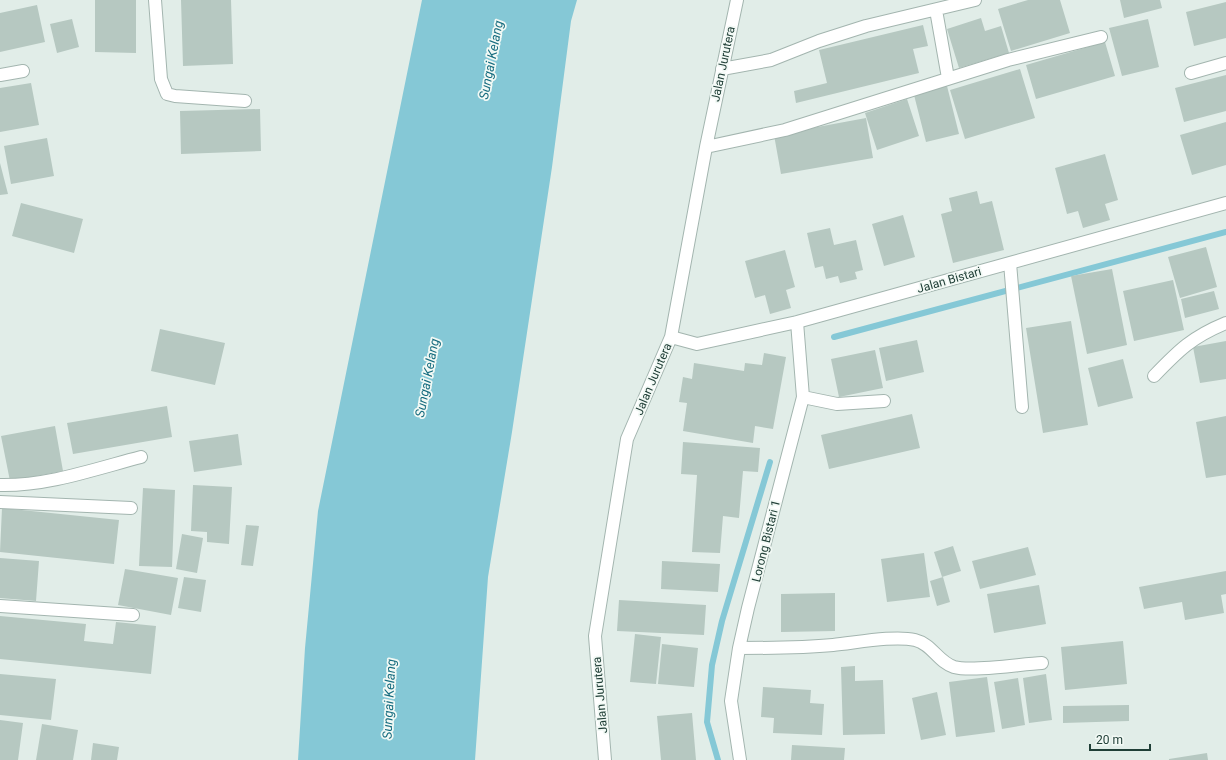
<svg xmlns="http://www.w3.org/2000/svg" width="1226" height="760" font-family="Roboto,sans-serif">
  <rect width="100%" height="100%" fill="#e1ede8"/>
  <path fill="#85c8d6" d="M422 0H577L571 21 552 167 512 432 488 577 475 760H298L305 648 318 511Z"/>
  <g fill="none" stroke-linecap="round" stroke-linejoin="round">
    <path stroke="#85c8d6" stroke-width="6" d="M834 337 1226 232
      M718 760 707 722 712 665 722 621 770 462"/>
  </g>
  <path fill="#b6c8c1" d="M95 0H136V53L95 52Z
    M181 0H231L233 64 183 66Z
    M1028 0H1060L1070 33 1011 51 998 9Z
    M1120 0H1160L1162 8 1124 18Z
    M1226 2V38L1194 46 1186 12Z
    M37 5 45 42 0 52V13Z
    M981 18 985 31 1001 26 1009 53 959 68 947 29Z
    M72 19 79 47 57 53 50 24Z
    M1148 19 1159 67 1122 76 1109 28Z
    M923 25 928 46 913 49 919 73 796 103 794 91 827 83 819 50Z
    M1105 42 1115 76 1036 99 1026 65Z
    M1020 69 1035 118 965 139 950 90Z
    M1226 75V111L1184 122 1175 88Z
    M31 83 39 125 0 132V88Z
    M947 86 959 134 926 142 914 95Z
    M907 99 919 136 877 150 865 113Z
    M260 109 261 151 181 154 180 111Z
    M866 118 873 158 781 174 774 135Z
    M1226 122V165L1192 175 1180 135Z
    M47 138 54 176 11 184 4 146Z
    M1105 154 1118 200 1105 204 1110 220 1083 228 1078 211 1067 214 1055 168Z
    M0 163 8 194 0 195Z
    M977 191 980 204 992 201 1004 250 953 263 941 214 952 211 949 198Z
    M21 203 83 219 74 253 12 236Z
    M903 215 915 257 884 266 872 224Z
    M830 228 834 245 856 240 863 270 855 272 857 279 840 283 838 276 826 279 823 266 815 268 807 233Z
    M1206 247 1217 287 1180 298 1168 257Z
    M785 250 795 287 786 290 791 308 770 314 765 295 755 298 745 261Z
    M1112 269 1127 345 1087 354 1071 276Z
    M1173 280 1184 330 1134 341 1123 291Z
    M1214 291 1219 309 1185 318 1181 299Z
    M1071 321 1088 425 1043 433 1026 328Z
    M160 329 225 343 215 385 151 371Z
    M917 340 924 372 886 381 879 348Z
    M1226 341V379L1200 383 1193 347Z
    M875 350 883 388 839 397 831 359Z
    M764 353 786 357 773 429 755 426 753 443 683 431 687 403 679 402 683 377 692 379 694 363 744 371 745 363 762 365Z
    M1123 359 1133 398 1098 407 1088 368Z
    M167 406 172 437 73 454 67 423Z
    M912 414 920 448 829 469 821 435Z
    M1226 416V475L1206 478 1196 422Z
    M55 426 63 471 10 481 1 436Z
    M238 434 242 465 194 472 189 441Z
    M683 442 760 448 758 472 743 471 739 518 723 516 720 553 692 552 697 475 681 474Z
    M193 485 232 487 229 544 207 542V532L191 531Z
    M143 488 175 490 172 567 139 566Z
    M2 508 119 520 114 564 0 552Z
    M246 525 259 526 253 566 241 565Z
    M182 534 203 538 197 573 176 569Z
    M953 546 961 571 942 577 934 552Z
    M1028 547 1036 575 980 589 972 561Z
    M924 553 930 597 887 602 881 559Z
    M0 558 39 561 36 601 0 598Z
    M662 561 720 564 718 592 661 589Z
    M125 569 178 578 171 615 118 605Z
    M1226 571V594L1221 595 1224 613 1185 620 1182 602 1144 609 1139 587Z
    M184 577 206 580 201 612 178 608Z
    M943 577 950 602 937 606 930 581Z
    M1039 585 1046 624 994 633 987 594Z
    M835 593V631L781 632V594Z
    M619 600 706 605 704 635 617 631Z
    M0 616 86 624 84 641 113 644 116 622 156 626 151 674 0 659Z
    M635 634 661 637 656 684 630 682Z
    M1123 641 1127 684 1065 690 1061 647Z
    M662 644 698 648 694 687 658 684Z
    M855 666V681L883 680 885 734 843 735 841 667Z
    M0 674 56 679 51 720 0 715Z
    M1046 674 1052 720 1029 723 1023 678Z
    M987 677 995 732 956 737 949 682Z
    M1018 678 1025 725 1002 729 994 682Z
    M763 687 811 690 810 703 824 704 822 735 773 733 774 718 761 717Z
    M937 692 946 735 921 740 912 698Z
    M1129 705V721L1063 723V706Z
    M692 713 696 760H661L657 716Z
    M0 720 23 723 18 760H0Z
    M42 724 78 730 73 760H36Z
    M93 743 119 747 117 760H91Z
    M792 745 845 748 844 760H791Z
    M1207 753 1208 760H1169V759Z"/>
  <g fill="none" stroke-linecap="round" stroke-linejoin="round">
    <g stroke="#a3b5af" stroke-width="14">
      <path id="minor" d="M155 0 161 79 167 94 175 96 245 101
        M936 10 948 78
        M722 69 771 60 819 41 866 26 975 0
        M1191 73 1226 63
        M0 75 23 71
        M706 147 785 130 1008 60 1101 37
        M1010 263 1022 407
        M671 337 697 344 797 322 1226 203
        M1154 376C1179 350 1192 337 1226 323
        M803 397 837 404 884 401
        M0 485C47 486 95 469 141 457
        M0 502 131 508
        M0 606 133 615
        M739 648C771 648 802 648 833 645 855 643 894 635 915 640 932 644 938 662 954 667 972 672 1021 664 1042 663
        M605 760 595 636 627 439 671 337 706 147 737 0
        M740 760 731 701 739 648 748 608 803 397 797 322"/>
    </g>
    <use href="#minor" stroke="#fff" stroke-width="12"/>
  </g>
  <g text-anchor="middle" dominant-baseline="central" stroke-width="3.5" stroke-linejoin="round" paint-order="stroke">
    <g font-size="12" fill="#203f37" stroke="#f2f9f5">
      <text transform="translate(723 64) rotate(-78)">Jalan Jurutera</text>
      <text transform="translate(949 280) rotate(-16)">Jalan Bistari</text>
      <text transform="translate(653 379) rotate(-67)">Jalan Jurutera</text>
      <text transform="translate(766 541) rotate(-76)">Lorong Bistari 1</text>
      <text transform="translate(600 695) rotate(-95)">Jalan Jurutera</text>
    </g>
    <g font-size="13" font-style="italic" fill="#166c7f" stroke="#f2f9f5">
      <text transform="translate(491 60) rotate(-79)">Sungai Kelang</text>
      <text transform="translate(427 378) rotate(-79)">Sungai Kelang</text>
      <text transform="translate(389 699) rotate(-87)">Sungai Kelang</text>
    </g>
  </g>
  <path d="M1090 744v6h60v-6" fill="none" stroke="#203f37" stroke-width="2"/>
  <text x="1096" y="744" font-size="12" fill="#203f37" stroke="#f2f9f5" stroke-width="3" paint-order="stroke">20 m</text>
</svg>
